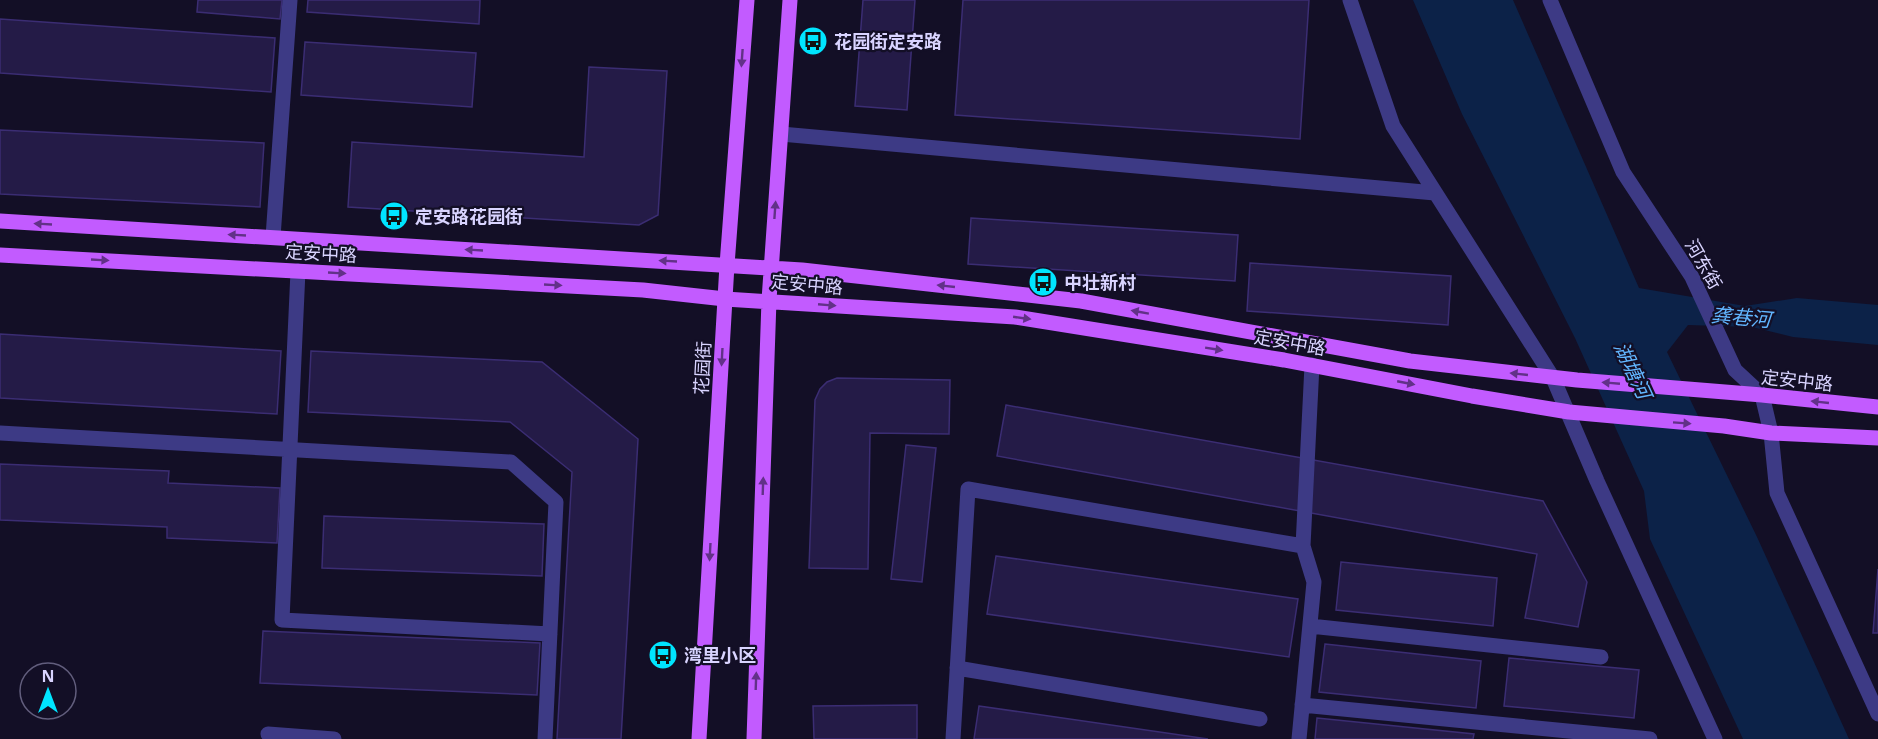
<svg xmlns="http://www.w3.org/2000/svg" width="1878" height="739" font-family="'Noto Sans','Noto Sans SC',sans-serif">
  <rect width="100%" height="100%" fill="#130f26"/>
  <path fill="#0c2248" d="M1413 0H1513L1639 288 1745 306 1797 298 1878 305V345L1793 337 1752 327 1688 325 1667 352 1757 537 1849 739H1743L1650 539 1644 491 1575 338 1462 114Z"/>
  <path fill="#241b47" stroke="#3b2d73" stroke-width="1.5" d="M198 0H282L280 19 197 12Z
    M308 0H480L479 24 307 12Z
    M863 0H915L907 110 855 106Z
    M963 0H1309L1300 139 955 115Z
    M0 19 275 38 271 92 0 73Z
    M305 42 476 53 472 107 301 95Z
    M589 67 667 71 658 215 639 225 348 207 352 142 584 157Z
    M0 130 264 143 260 207 0 194Z
    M971 218 1238 235 1235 281 968 264Z
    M1250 263 1451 276 1448 325 1247 311Z
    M0 334 281 351 277 414 0 398Z
    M311 351 542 362 638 439 621 739H557L572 472 510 422 308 412Z
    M837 378 950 380 949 434 870 433 868 569 809 568 815 400 820 389 827 382Z
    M1006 405 1543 501 1587 582 1578 627 1525 618 1537 554 997 456Z
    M906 445 936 448 922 582 891 579Z
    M0 464 169 471 168 483 280 488 277 543 167 538V527L0 520Z
    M324 516 544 524 542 576 322 568Z
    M996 556 1298 599 1289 657 987 614Z
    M1341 562 1497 578 1493 626 1336 610Z
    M1878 569V633H1873Z
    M263 631 540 643 537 695 260 683Z
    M1325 644 1481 661 1476 708 1319 692Z
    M1509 658 1639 670 1634 718 1504 706Z
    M917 705V739H814L813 706Z
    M979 706 1208 739H974Z
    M1317 718 1474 734 1473 739H1315Z"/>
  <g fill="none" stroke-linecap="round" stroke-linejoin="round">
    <path stroke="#3d3a85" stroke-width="15" d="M1350 0 1393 126 1553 378 1597 481 1715 739
      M1550 0 1623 172 1692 277 1735 370 1762 395 1771 433 1777 493 1878 714
      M781 134 1435 193
      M273 237 290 0
      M298 271 282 620 550 634
      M0 433 511 462 556 502 545 739
      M1310 626 1601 657
      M957 668 1260 719
      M1302 705 1650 739
      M268 734 334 739
      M953 739 968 489 1303 546
      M1299 739 1314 582 1303 546 1312 365"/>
    <path stroke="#c25bff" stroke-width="15" d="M0 221 802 270 1081 301 1410 361 1577 380 1762 395 1878 407
      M0 255 643 290 725 299 1015 317 1284 360 1472 396 1569 412 1724 426 1771 433 1878 438
      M699 739 727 265 747 0
      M754 739 769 300 790 0"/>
  </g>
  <defs><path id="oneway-solid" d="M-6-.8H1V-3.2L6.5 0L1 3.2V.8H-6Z" transform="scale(1.5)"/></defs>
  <g fill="#623188">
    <use href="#oneway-solid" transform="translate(742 58) rotate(94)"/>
    <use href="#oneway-solid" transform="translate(775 210) rotate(-86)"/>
    <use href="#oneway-solid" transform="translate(43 224) rotate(-177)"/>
    <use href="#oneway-solid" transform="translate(237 235) rotate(-177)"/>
    <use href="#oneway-solid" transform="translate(474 250) rotate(-177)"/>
    <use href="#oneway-solid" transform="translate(100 260) rotate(3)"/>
    <use href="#oneway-solid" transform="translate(668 261) rotate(-177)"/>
    <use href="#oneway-solid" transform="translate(337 273) rotate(3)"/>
    <use href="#oneway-solid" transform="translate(553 285) rotate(3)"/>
    <use href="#oneway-solid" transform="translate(946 286) rotate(-174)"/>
    <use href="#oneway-solid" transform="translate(827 305) rotate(5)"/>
    <use href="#oneway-solid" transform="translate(1140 312) rotate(-170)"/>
    <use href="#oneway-solid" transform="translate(1022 318) rotate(8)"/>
    <use href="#oneway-solid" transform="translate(1214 349) rotate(9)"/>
    <use href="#oneway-solid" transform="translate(722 357) rotate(93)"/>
    <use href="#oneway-solid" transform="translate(1519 374) rotate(-174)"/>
    <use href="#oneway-solid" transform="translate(1406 383) rotate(11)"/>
    <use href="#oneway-solid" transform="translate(1611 383) rotate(-175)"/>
    <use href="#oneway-solid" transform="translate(1820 402) rotate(-174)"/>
    <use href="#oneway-solid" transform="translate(1682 423) rotate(4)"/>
    <use href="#oneway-solid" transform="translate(763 486) rotate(-88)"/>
    <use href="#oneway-solid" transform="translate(710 552) rotate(93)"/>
    <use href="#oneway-solid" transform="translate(756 681) rotate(-88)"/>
  </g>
  <defs>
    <g id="bus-disc" transform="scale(1.5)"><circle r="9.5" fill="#00e5ff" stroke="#130f26"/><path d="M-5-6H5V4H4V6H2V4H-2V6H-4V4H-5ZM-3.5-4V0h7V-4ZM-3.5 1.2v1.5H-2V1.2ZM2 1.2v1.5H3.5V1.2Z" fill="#111"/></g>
  </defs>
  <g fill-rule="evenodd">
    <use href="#bus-disc" x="813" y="41"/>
    <use href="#bus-disc" x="394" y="216"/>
    <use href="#bus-disc" x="1043" y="282"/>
    <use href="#bus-disc" x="663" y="655"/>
  </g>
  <g text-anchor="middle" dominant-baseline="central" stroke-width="4.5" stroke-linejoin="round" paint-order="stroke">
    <g font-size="18" font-weight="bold" fill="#d9d4ff" stroke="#130f26" text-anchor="start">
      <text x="834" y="41">花园街定安路</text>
      <text x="415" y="216">定安路花园街</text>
      <text x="1064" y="282">中壮新村</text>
      <text x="684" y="655">湾里小区</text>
    </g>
    <g font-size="18" fill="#d9d4ff" stroke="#130f26">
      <text transform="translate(321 253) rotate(3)">定安中路</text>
      <text transform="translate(1704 264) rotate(60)">河东街</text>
      <text transform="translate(807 284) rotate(5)">定安中路</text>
      <text transform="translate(1290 342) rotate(10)">定安中路</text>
      <text transform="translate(702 368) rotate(-87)">花园街</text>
      <text transform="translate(1797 380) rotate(6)">定安中路</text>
    </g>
    <g font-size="20" font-style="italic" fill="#62b6ff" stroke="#130f26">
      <text transform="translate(1741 317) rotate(5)">龚巷河</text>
      <text transform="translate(1633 370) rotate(65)">湖塘河</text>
    </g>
  </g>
  <g transform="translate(48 691)"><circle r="28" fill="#130f26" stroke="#625e7d" stroke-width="1.5"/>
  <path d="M0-4.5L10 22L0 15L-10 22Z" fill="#00e5ff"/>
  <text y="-9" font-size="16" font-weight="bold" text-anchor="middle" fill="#d9d4ff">N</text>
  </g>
</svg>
